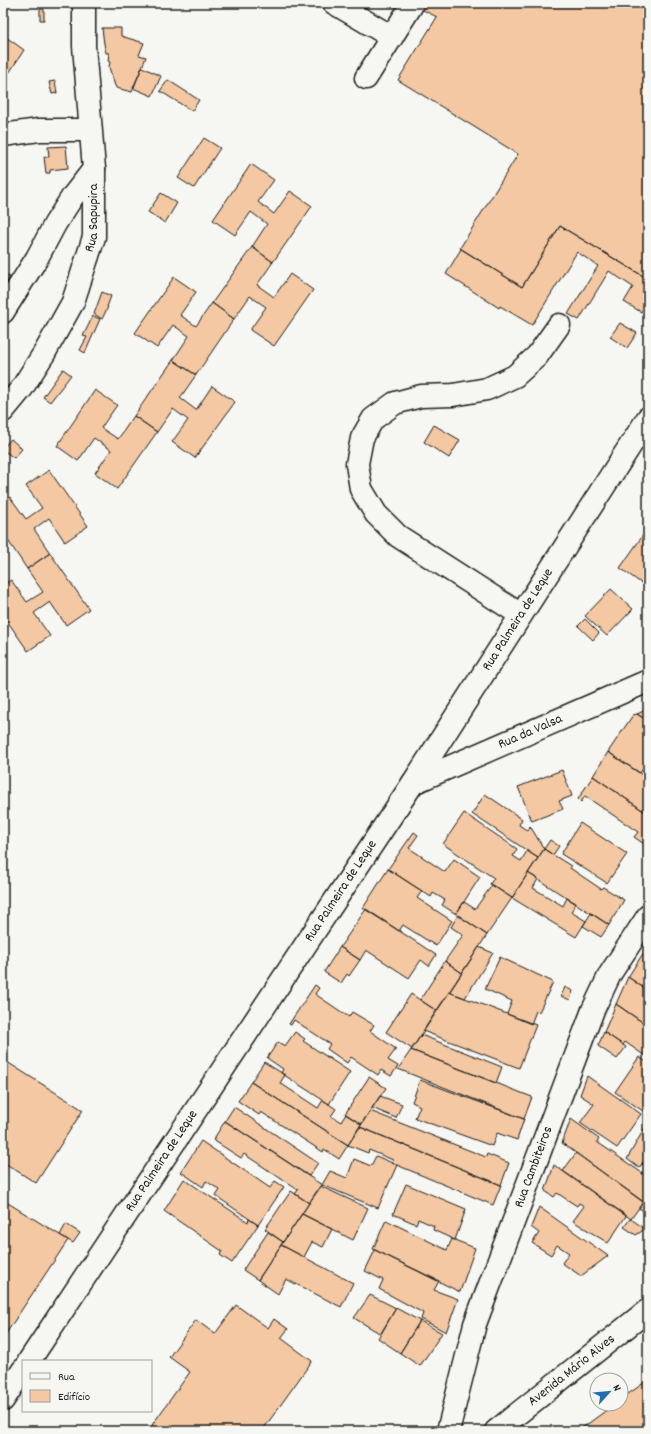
<svg xmlns="http://www.w3.org/2000/svg" width="651" height="1434" font-family="Dekko,sans-serif">
  <rect width="100%" height="100%" fill="#f6f6f2"/>
  <filter id="ink" filterUnits="userSpaceOnUse"><feTurbulence type="fractalNoise" baseFrequency=".025" numOctaves="2"/><feDisplacementMap in="SourceGraphic" scale="8" xChannelSelector="R" yChannelSelector="G"/><feConvolveMatrix kernelMatrix="1 2 1 2 8 2 1 2 1" color-interpolation-filters="sRGB"/></filter>
  <g filter="url(#ink)">
    <path fill="#f3c8a2" stroke="#1c1c1c" d="M427 3H648V279L560 226 522 287 460 248 518 154 398 80 437 17 423 10Z
      M40 9H44V20H40Z
      M102 28H121V36L144 43 139 55 146 57 132 92 116 88V87L115 86 109 67 110 62 108 61 109 53H106L104 44Z
      M3 35 24 50 9 73 3 69Z
      M142 67 161 76 152 96 133 88Z
      M168 80 199 100 192 111 160 91Z
      M55 81 57 93 52 94 49 82Z
      M204 138 220 148 194 188 178 178Z
      M66 146 68 168 50 170V173H46L44 157H49L48 147Z
      M251 164 274 180 258 202 274 214 290 191 312 206 273 262 252 247 267 224 251 212 235 235 213 220Z
      M161 193 177 203 165 223 148 212Z
      M560 226 648 279V301L641 312 624 302 633 287 609 271 579 320 568 314 598 266 577 252 532 325 500 306 499 308 446 274 461 249 522 287Z
      M252 247 273 262 257 285 274 297 290 274 313 290 274 346 250 330 266 307 250 296 234 319 212 303Z
      M3 273 10 277 3 289Z
      M174 277 196 292 180 315 196 326 212 303 234 319 196 375 173 360 189 336 173 325 157 348 135 333Z
      M102 292 111 296 107 307H108L102 319 94 314Z
      M93 316 100 319 85 353 80 350 87 337 83 336Z
      M620 323 637 333 627 348 610 337Z
      M173 360 196 375 180 398 196 410 212 386 235 402 195 458 172 442 188 420 173 409 157 432 134 416Z
      M63 369 71 375 50 402 43 397Z
      M95 390 117 405 101 428 118 439 134 416 157 432 117 489 95 473 111 450 94 438 78 461 57 446Z
      M434 425 460 440 449 458 424 442Z
      M11 439 22 449 14 458 3 450V448Z
      M49 470 88 526 65 542 49 518 34 529 50 553 27 569 3 533V502L10 497 26 519 42 508 26 486Z
      M648 528V588L620 568Z
      M50 553 89 609 66 625 50 602 34 613 50 636 28 651 3 615V585L11 580 27 602 43 592 27 569Z
      M611 589 633 609 607 636 585 616Z
      M585 619 599 633 593 640 578 626Z
      M648 709V721L637 714Z
      M637 714 648 721V761L640 773 608 752 633 715Z
      M608 752 648 779V814L593 776Z
      M562 770 572 796 559 801 563 809 532 821 518 787Z
      M593 776 648 814V847L634 837 638 832 585 796 581 802 578 799Z
      M485 794 522 819 519 825 528 831 530 826 544 849 538 858 472 814Z
      M464 813 517 849 513 856 521 861 527 851 538 858 512 898 490 884 494 878 443 844Z
      M580 823 627 854 607 883 561 854Z
      M414 832 418 835 409 848 445 872 454 859 480 877 456 914 442 905 445 900 433 893 431 897 388 869Z
      M550 840 559 846 553 855 544 849Z
      M544 849 571 866 570 868 601 889 603 887 624 900 609 925 528 873Z
      M388 869 422 891 417 898 452 921 436 946 403 925 399 931 363 908Z
      M528 873 538 879 533 888 563 906 567 898 576 903 571 912 586 921 576 937 512 898Z
      M492 885 512 898 487 935 456 914 464 902 475 909Z
      M366 909 436 955 429 966 421 960 409 978 366 950 360 960 340 947Z
      M591 913 609 925 601 937 583 926Z
      M458 915 487 935 462 973 445 961 463 935 451 927Z
      M648 946V959L642 955Z
      M340 947 360 960 349 976 347 974 341 983 324 972Z
      M479 947 493 953 465 998 449 992Z
      M642 955 648 959 647 990 628 977Z
      M500 957 553 982 539 1012 536 1011 531 1024 507 1014 512 1001 485 989Z
      M445 961 462 973 437 1011 420 1000Z
      M628 977 648 991V1026L616 1004Z
      M315 985 319 988 315 994 349 1017 352 1012 374 1025 370 1031 396 1049 388 1060 398 1066 391 1076 381 1070 378 1075 351 1057 347 1063 327 1049 330 1044 294 1020 291 1025 289 1024Z
      M565 987 573 991 570 1000 561 996Z
      M449 992 536 1025 519 1068 423 1031Z
      M411 994 437 1011 412 1049 386 1032Z
      M616 1004 648 1026V1058L625 1042 623 1045 604 1032Z
      M295 1032 305 1039 303 1041 350 1072 329 1104 281 1073 283 1069 267 1058 278 1042 285 1046Z
      M604 1032 626 1047 617 1059 598 1046Z
      M421 1035 502 1067 496 1083 411 1050Z
      M411 1050 532 1097 524 1119 398 1069Z
      M639 1057 648 1063V1105L643 1111 615 1092Z
      M7 1062 83 1110 36 1183 3 1162V1068Z
      M264 1062 285 1075 280 1083 318 1108 323 1100 336 1109 331 1116 341 1122 346 1114 361 1124 348 1145 251 1082Z
      M587 1076 641 1114 617 1148 580 1123 594 1104 580 1095Z
      M369 1077 386 1088 361 1124 345 1114Z
      M420 1080 524 1119 517 1140 497 1133 492 1146 415 1118 420 1106 412 1102Z
      M251 1082 348 1145 339 1159 324 1149 323 1152 261 1112 259 1115 238 1101Z
      M380 1096 402 1104 396 1118 372 1108Z
      M234 1107 318 1163 309 1176 225 1121Z
      M370 1111 486 1157 487 1154 509 1163 501 1185 360 1127Z
      M571 1119 599 1139 597 1142 648 1177V1205L562 1143Z
      M225 1121 322 1185 309 1203 295 1194 298 1190 244 1154 241 1158 213 1140Z
      M648 1122V1155L639 1168 627 1159Z
      M360 1127 501 1185 493 1205 392 1163 393 1160 369 1150 368 1153 348 1145Z
      M201 1141 270 1188 275 1181 284 1187 258 1225 216 1196 220 1190 206 1181 203 1187 181 1172Z
      M576 1153 643 1202 631 1219 563 1171Z
      M648 1155V1168L642 1164Z
      M376 1156 397 1165 378 1208 322 1185 330 1171 347 1178 354 1159 371 1166Z
      M554 1165 626 1216 608 1243 573 1221 584 1206 579 1203 577 1206 557 1193 554 1197 545 1191Z
      M184 1179 248 1222 249 1219 258 1225 232 1263 220 1255 222 1251 164 1211Z
      M406 1184 466 1209 455 1240 433 1230 434 1226 418 1219 416 1224 393 1214Z
      M320 1186 368 1208 353 1240 302 1214Z
      M291 1191 309 1203 283 1242 265 1229Z
      M3 1200 68 1240 3 1338Z
      M643 1202 648 1205V1214L639 1208Z
      M539 1207 608 1256 581 1276 562 1263 569 1253 557 1245 551 1255 532 1243 539 1233 531 1227Z
      M302 1214 332 1229 323 1247 312 1242 304 1257 281 1245Z
      M630 1219H631L645 1229 636 1235 624 1227Z
      M386 1220 447 1250 452 1239 475 1248 460 1292 373 1249Z
      M66 1224 80 1233 73 1243 60 1235Z
      M268 1232 283 1242 258 1280 243 1270Z
      M281 1245 353 1283 341 1307 286 1279 278 1294 258 1280Z
      M375 1250 439 1281 434 1290 458 1299 446 1332 421 1319 423 1313 379 1289 383 1280 365 1271Z
      M370 1295 396 1308 381 1334 354 1318Z
      M236 1305 268 1328 274 1319 288 1329 281 1338 312 1361 262 1431H160L152 1425 190 1372 169 1357 196 1320 215 1334Z
      M396 1308 420 1321 400 1353 378 1338Z
      M420 1321 442 1333 420 1366 400 1353Z
      M648 1380V1431H578L615 1404H621V1399Z"/>
    <g fill="none" stroke-linecap="round" stroke-linejoin="round">
      <g stroke="#1c1c1c" stroke-width="25">
        <g id="minor">
          <path d="M334 3 392 37"/>
          <path d="M366 78 413 3"/>
          <path d="M3 135 39 130H90"/>
          <path d="M3 312 37 258 55 224 73 196 94 169"/>
          <path id="s1" d="M3 411 22 388 45 352 73 302 94 237V169L84 46V3"/>
          <path d="M521 615 398 536 376 514 361 489 357 464 362 438 373 419 395 403 421 396 453 395 487 389 515 376 537 356 559 325"/>
          <path id="s2" d="M413 783 648 681"/>
          <path id="s3" d="M29 1361 413 783 648 418"/>
          <path d="M3 1400 23 1370"/>
          <path id="s4" d="M448 1431 475 1324 593 1010 610 974 648 916"/>
          <path id="s5" d="M496 1431 648 1310"/>
        </g>
      </g>
      <use href="#minor" stroke="#f6f6f2" stroke-width="22"/>
    </g>
  </g>
  <g text-anchor="middle" dominant-baseline="central" stroke-width="4" stroke-linejoin="round" paint-order="stroke">
    <g font-size="14" fill="#1c1c1c" stroke="#f6f6f2">
      <text stroke="none"><textPath href="#s1" startOffset="217">Rua Sapupira</textPath></text>
      <text stroke="none"><textPath href="#s3" startOffset="888">Rua Palmeira de Leque</textPath></text>
      <text stroke="none"><textPath href="#s2" startOffset="128">Rua da Valsa</textPath></text>
      <text stroke="none"><textPath href="#s3" startOffset="564">Rua Palmeira de Leque</textPath></text>
      <text stroke="none"><textPath href="#s3" startOffset="240">Rua Palmeira de Leque</textPath></text>
      <text stroke="none"><textPath href="#s4" startOffset="278">Rua Cambiteiros</textPath></text>
      <text stroke="none"><textPath href="#s5" startOffset="97">Avenida Mário Alves</textPath></text>
    </g>
  </g>
  <rect width="651" height="1434" fill="none" stroke="#f6f6f2" stroke-width="16"/>
  <rect x="8" y="8" width="635" height="1418" fill="none" stroke="#1c1c1c" stroke-width="1.5" filter="url(#ink)"/>
  <rect x="22" y="1360" width="130" height="52" fill="#f6f6f2" stroke="#9f9f9c"/>
  <rect x="30" y="1373" width="20" height="6" fill="#f6f6f2" stroke="#9f9f9c"/>
  <text x="58" y="1380" font-size="12" fill="#1c1c1c">Rua</text>
  <rect x="30" y="1390" width="20" height="12" fill="#f3c8a2" stroke="#9f9f9c"/>
  <text x="58" y="1400" font-size="12" fill="#1c1c1c">Edifício</text>
  <g transform="translate(609 1392) rotate(63)"><circle r="19" fill="#f6f6f2" stroke="#9f9f9c"/>
  <path d="M0-3L7 15L0 10L-7 15Z" fill="#1f6fb2"/>
  <text y="-6" font-size="11" font-weight="bold" text-anchor="middle" fill="#1c1c1c">N</text>
  </g>
</svg>
